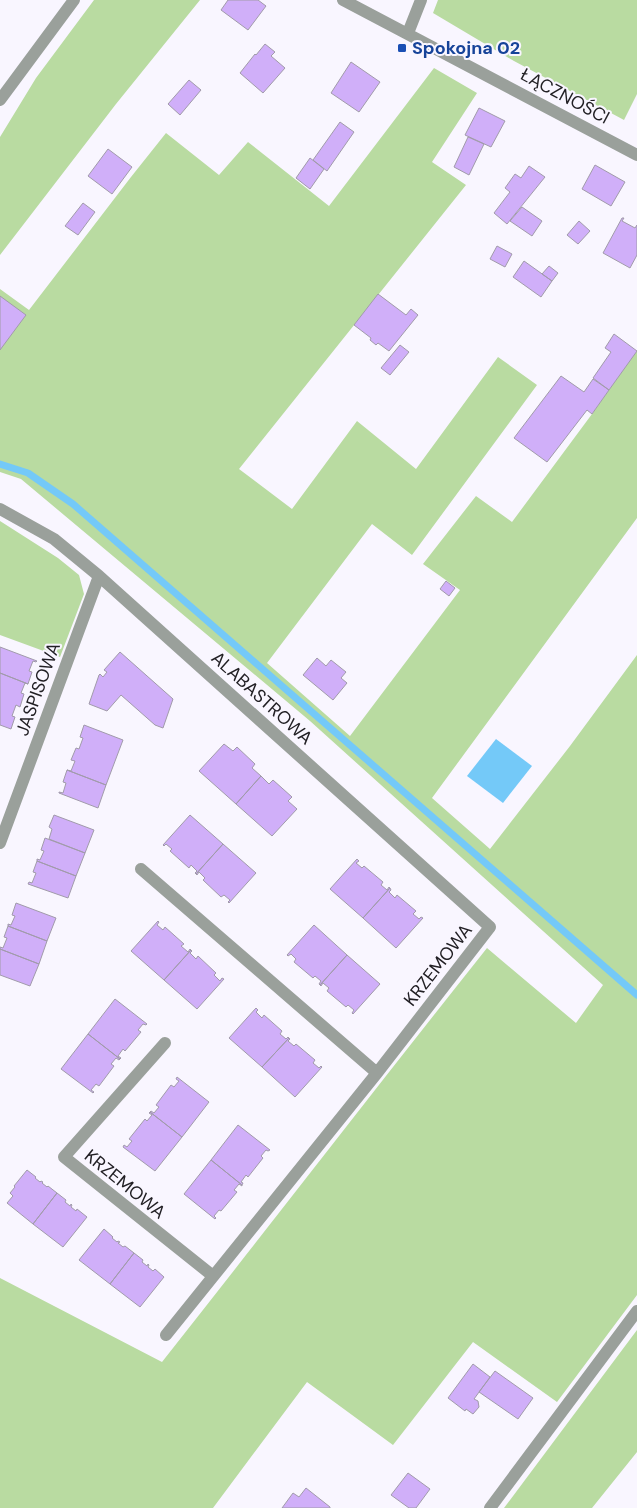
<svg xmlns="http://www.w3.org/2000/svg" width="637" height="1508" font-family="'DM Sans',sans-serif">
  <rect width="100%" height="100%" fill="#f9f6ff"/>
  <path fill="#b9dba1" d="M94 0H200L116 104 0 255V137L36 78Z
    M438 0H637V94L624 120 514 61 433 13Z
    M434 68 477 93 432 162 466 185 239 469 292 509 357 421 416 469 498 357 537 385 412 555 372 524 267 663 350 736 460 590 423 564 476 496 512 522 592 414 637 350V518L432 798 490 849 570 746 637 655V1295L557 1402 473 1342 393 1445 307 1382 213 1508H0V1278L162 1362C271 1224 378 1085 487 948L576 1023 603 985 310 721 21 479 0 472V289L29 310 131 177 166 133 219 175 248 142 329 206Z
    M0 521 58 558 79 575 84 594 60 657 0 635Z
    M637 1330V1452L592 1508H504Z"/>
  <path fill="#74c9f8" d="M496 739 532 766 503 803 467 776Z"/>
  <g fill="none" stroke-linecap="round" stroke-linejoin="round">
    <path stroke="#74c9f8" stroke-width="7" d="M0 464 28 473 73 504 637 995"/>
  </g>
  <path fill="#d0aff9" stroke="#a19baa" d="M228 0H258L266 6 248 30 221 10Z
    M265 44 275 52 271 56 285 68 263 93 240 73 255 54 256 55Z
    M351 62 380 82 359 112 331 93Z
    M189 80 201 90 180 115 168 104Z
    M479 108 505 121 491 147 465 135Z
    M340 122 354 132 327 171 313 160Z
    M468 137 484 144 469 175 454 167Z
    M108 149 132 167 112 194 88 176Z
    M310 158 324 169 310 189 296 178Z
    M595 165 625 182 611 206 582 189Z
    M529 166 545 177 507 224 494 213 510 192 505 188 515 174 521 178Z
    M83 203 95 212 78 235 65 226Z
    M522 207 542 221 532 236 510 221Z
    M622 218H624L622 221 635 228 637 225V255L630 268 603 253Z
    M579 221 590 231 578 244 567 235Z
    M497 246 512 254 505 267 490 259Z
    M524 261 552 281 541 297 513 277Z
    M549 266 558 273 552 281 542 274Z
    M378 294 406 315 411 309 418 315 389 351 378 343 376 345 370 340 371 338 354 325Z
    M0 296 26 315 0 350Z
    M614 334 637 351 609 390 593 378 611 352 605 348Z
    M400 345 409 352 390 375 381 368Z
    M561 376 584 392 593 379 609 390 592 414 587 410 547 462 514 438Z
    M446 581 455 588 449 596 440 589Z
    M0 647 37 661 36 662 33 661 29 671 32 672 28 684 0 673Z
    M120 652 173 699 163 728 155 725 121 695 107 711 89 704 99 675 100 674 103 677 107 672 104 670Z
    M317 658 326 666 331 660 346 672 341 678 347 683 333 700 303 675Z
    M0 673 28 684 25 683 21 693 24 694 20 707 16 705 12 716 15 717 11 729 0 725Z
    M84 725 123 740 106 785 67 770 71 771 75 761 71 760 76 748 79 749 83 738 80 737Z
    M224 744 233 751 237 747 255 764 252 768 261 776 236 804 199 771Z
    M67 770 106 785 98 808 59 793V792L63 793 66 783 63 782Z
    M261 776 269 784 273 780 292 797 288 801 297 809 272 836 236 804Z
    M54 815 94 830 85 853 49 839 52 829 49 827Z
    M190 815 223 844 196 874 195 873 197 871 191 865 189 868 170 851 172 849 166 844 164 846 163 845Z
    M45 838 85 853 76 876 37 861V859L40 860 44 851 41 850Z
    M223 844 256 873 229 903 228 902 230 900 224 895 221 897 203 880 205 878 199 872 197 875 196 874Z
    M357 859 359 861 356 863 362 868 364 866 383 882 381 885 387 890 389 887 390 888 363 918 330 889Z
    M37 861 76 876 68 898 28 884 29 882 32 883 36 873 33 872Z
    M390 888 391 890 389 892 395 898 397 895 416 911 413 914 419 919 421 917 423 918 396 948 363 918Z
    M16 903 56 918 47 941 8 926V924L11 925 15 916 12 915Z
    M158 921 159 922 157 925 163 930 165 927 184 944 181 946 188 952 190 949 191 950 164 980 131 951Z
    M314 925 347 955 320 985 319 984 321 981 315 976 313 978 294 962 296 959 291 954 288 956 287 955Z
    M8 926 47 941 39 964 0 949V947L3 948 7 938 4 937Z
    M0 949 39 964 30 986 0 975Z
    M191 950 192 951 190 953 196 959 198 956 216 973 214 975 220 981 222 978 224 979 197 1009 164 980Z
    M347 955 380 984 353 1014 352 1013 354 1010 348 1005 346 1007 327 991 329 988 323 983 321 986 320 985Z
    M115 999 147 1024 146 1025 143 1024 138 1030 141 1032 125 1051 123 1049 118 1056 121 1058 120 1059 88 1034Z
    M256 1008 258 1010 256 1012 262 1018 264 1015 282 1031 280 1034 286 1039 288 1037 289 1038 262 1067 229 1038Z
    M88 1034 120 1059 119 1060 116 1058 111 1064 114 1066 99 1086 96 1084 91 1090 94 1092 93 1093 61 1069Z
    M289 1038 290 1039 288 1041 294 1046 296 1044 315 1060 313 1063 319 1068 321 1066 322 1067 295 1097 262 1067Z
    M177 1077 209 1102 182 1137 150 1112 151 1111 154 1113 159 1107 156 1105 171 1085 174 1087 179 1081 176 1079Z
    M150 1112 182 1137 155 1171 123 1147 124 1145 127 1147 132 1141 129 1139 145 1119 147 1121 152 1115 149 1113Z
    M238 1125 270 1150 268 1151 266 1150 261 1156 263 1158 248 1177 246 1175 241 1182 243 1183 242 1185 211 1160Z
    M211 1160 242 1185V1186L239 1184 234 1190 237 1192 221 1211 219 1210 214 1216 216 1218 215 1219 184 1194Z
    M27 1170 36 1177 35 1178 40 1182 41 1181 43 1182 42 1183 47 1187 48 1186 57 1193 33 1224 7 1203 13 1196 10 1193 15 1187 14 1186Z
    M57 1193 66 1200 65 1202 70 1206 71 1204 72 1205 71 1207 76 1211 77 1209 87 1217 63 1247 33 1224Z
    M104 1229 113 1237 112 1238 117 1242 118 1241 120 1242 118 1243 123 1247 125 1246 134 1253 110 1284 79 1260Z
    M134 1253 143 1260 142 1262 147 1266 148 1264 149 1265 148 1267 153 1271 155 1269 164 1277 140 1307 110 1284Z
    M473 1364 490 1377 474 1399 478 1401 479 1407 473 1414 466 1409 465 1411 448 1398Z
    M495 1371 533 1398 518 1419 479 1392Z
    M408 1473 430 1489 416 1508H409L391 1495Z
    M306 1488 330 1507V1508H282L293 1493 299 1497Z"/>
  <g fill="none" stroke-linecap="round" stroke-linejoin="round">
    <path stroke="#9aa09b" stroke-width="12" d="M343 0 637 155
      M408 33 421 0
      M0 100 74 0
      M0 509 54 539 99 576 490 927 377 1073 166 1335
      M0 843 99 576
      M141 869 377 1073
      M165 1043 64 1157 213 1276
      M490 1508 637 1311"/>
  </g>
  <rect fill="#1a4fb4" stroke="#f9f6ff" stroke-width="2" x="397" y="43" width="10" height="10" rx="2.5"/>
  <g text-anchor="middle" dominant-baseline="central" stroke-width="4" stroke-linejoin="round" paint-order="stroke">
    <g font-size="18" font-weight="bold" fill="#164399" stroke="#f9f6ff" text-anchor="start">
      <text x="412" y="48">Spokojna 02</text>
    </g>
    <g font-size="18" fill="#222025" stroke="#f9f6ff">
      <text transform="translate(565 96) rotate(28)">ŁĄCZNOŚCI</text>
      <text transform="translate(38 689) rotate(-70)">JASPISOWA</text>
      <text transform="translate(262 698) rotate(42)">ALABASTROWA</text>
      <text transform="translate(438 965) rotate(-52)">KRZEMOWA</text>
      <text transform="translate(125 1184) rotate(39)">KRZEMOWA</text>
    </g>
  </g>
</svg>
